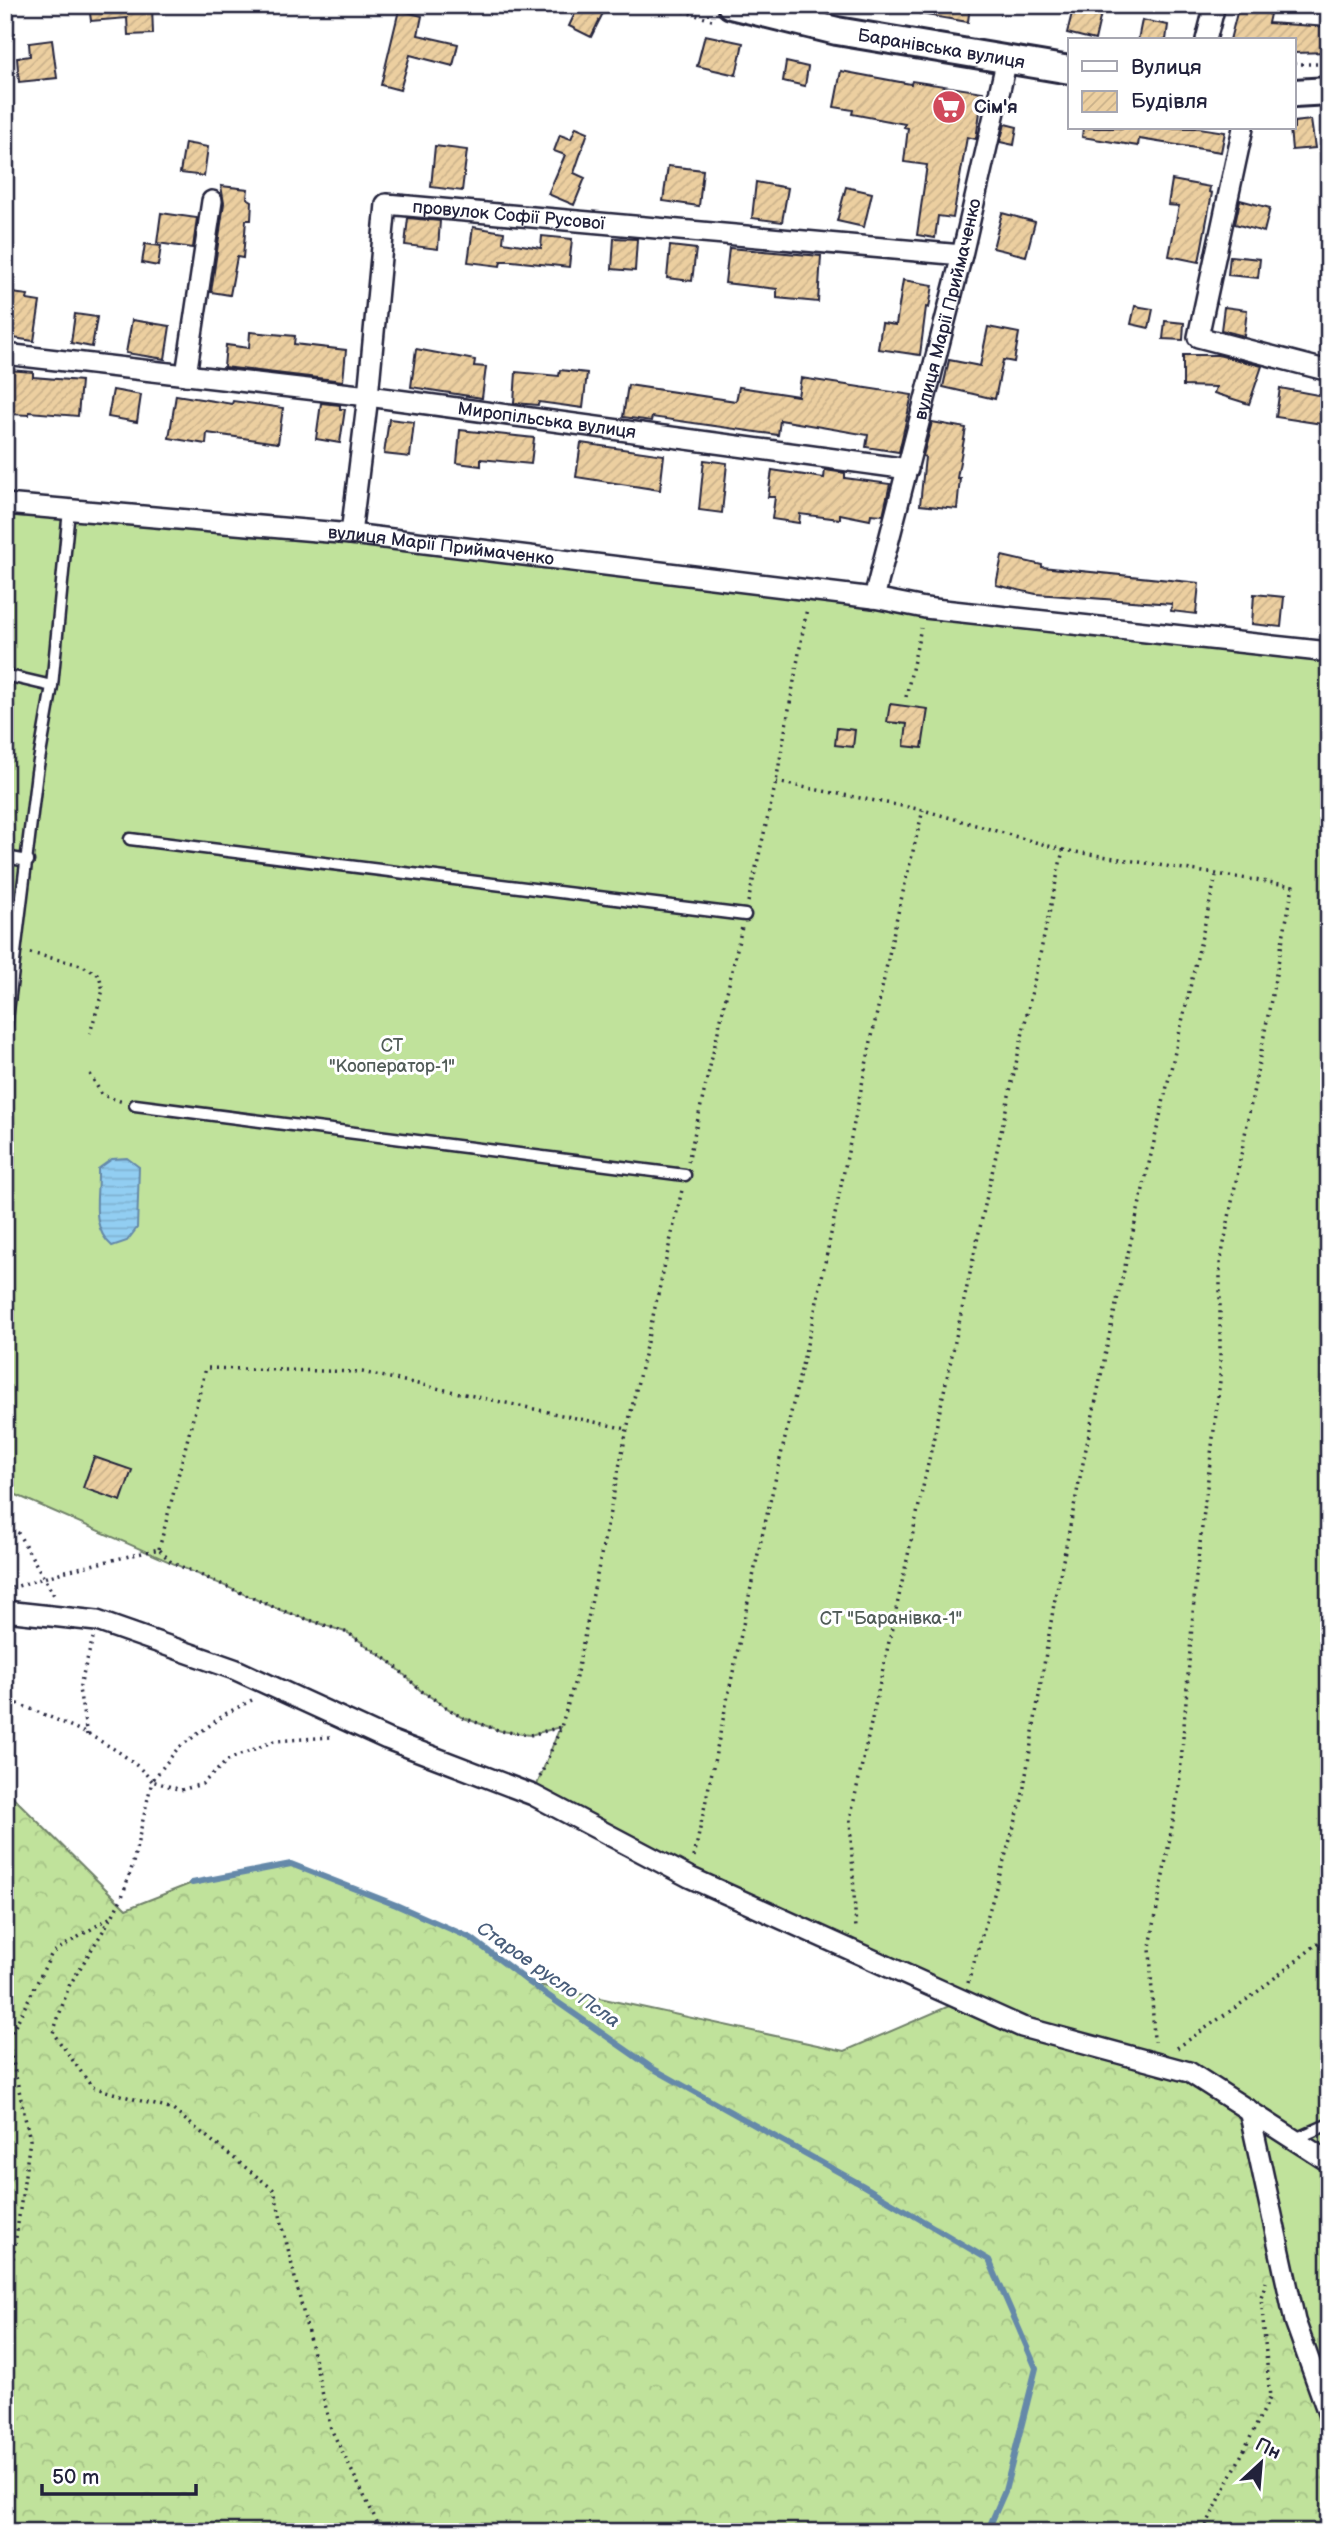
<svg xmlns="http://www.w3.org/2000/svg" width="1334" height="2537" font-family="'Balsamiq Sans',sans-serif">
  <defs>
    <pattern id="forest-crowns" width="20" height="18" patternUnits="userSpaceOnUse" patternTransform="scale(1.75)"><rect width="20" height="18" fill="#c0e29b"/><path d="M2 6a3 3 0 1 1 6 0M12 15a3 3 0 1 1 6 0" fill="none" stroke="#a5c286"/></pattern>
    <pattern id="water-rules" width="6" height="5" patternUnits="userSpaceOnUse" patternTransform="scale(1.75)"><rect width="6" height="5" fill="#92cef2"/><path d="M0 2.5h6" fill="none" stroke="#7eb1d0"/></pattern>
    <pattern id="building-hatch" width="6" height="6" patternUnits="userSpaceOnUse" patternTransform="scale(1.75)"><rect width="6" height="6" fill="#eccfa0"/><path d="M-1 1l2-2M0 6l6-6M5 7l2-2" fill="none" stroke="#cab18b"/></pattern>
  </defs>
  <rect width="100%" height="100%" fill="#fff"/>
  <filter id="ink" filterUnits="userSpaceOnUse"><feTurbulence type="fractalNoise" baseFrequency=".0143" numOctaves="2"/><feDisplacementMap in="SourceGraphic" scale="14" xChannelSelector="R" yChannelSelector="G"/><feConvolveMatrix kernelMatrix="1 2 1 2 8 2 1 2 1" color-interpolation-filters="sRGB"/></filter>
  <g filter="url(#ink)">
    <path fill="url(#forest-crowns)" stroke="#71826b" stroke-width="2" d="M5 1789 126 1909 192 1883 291 1864 396 1905 471 1938 530 1983 845 2051 963 2000 1189 2072 1249 2110 1329 2416V2532H5Z"/>
    <path fill="#c0e29b" stroke="#71826b" stroke-width="2" d="M5 504 1329 652V2416L1249 2110 1189 2072 1022 2027 533 1795 560 1727 530 1735 501 1731 461 1717 420 1690 392 1663 348 1633 280 1610 5 1490Z"/>
    <path fill="url(#water-rules)" stroke="#6589a9" stroke-width="2" d="M127 1158 139 1167 137 1228 127 1241 112 1246C89 1226 99 1196 98 1169L112 1159Z"/>
    <g fill="none" stroke-linecap="round" stroke-linejoin="round">
      <path stroke="#6589a9" stroke-width="6" d="M192 1883 291 1864 396 1905 471 1938 530 1983 652 2068 862 2185 989 2260 1036 2368 1005 2491 987 2532"/>
    </g>
    <path fill="url(#building-hatch)" stroke="#22223b" stroke-width="2" d="M89 5H152L153 34 128 35 127 18 91 21Z
      M579 5H607L591 37 569 26Z
      M921 5H970L968 22 920 14Z
      M1074 5H1103L1095 40 1067 33Z
      M1239 5H1272L1268 23 1329 27V52L1294 53V40H1230Z
      M399 10 422 16 418 35 458 44 453 66 410 55 400 90 381 85Z
      M1142 20 1168 25 1166 40H1138Z
      M705 35 743 43 736 75 697 66Z
      M52 40 57 78 19 82 17 58 30 56 29 43Z
      M786 62 808 67 805 86 783 81Z
      M841 71 911 84 912 81 983 92 976 139 967 137 953 218 938 216 935 238 917 235 927 165 904 162 908 128 904 127 905 124 852 114 853 110 834 107Z
      M1311 120 1315 148 1292 150 1290 128H1294V122Z
      M1005 124 1017 127 1014 145 1000 142Z
      M576 127 588 132 574 173 585 178 574 205 548 194 565 155 554 151 560 135 571 139Z
      M1083 128H1199L1225 132 1221 152 1139 139 1138 146 1082 137Z
      M185 143 208 147 204 176 180 173Z
      M435 146 467 150 462 191 431 187Z
      M668 166 703 170 699 206 663 201Z
      M1172 180 1210 187 1209 192 1212 193 1199 262 1169 256 1179 206 1168 205Z
      M756 182 788 188 782 222 752 218Z
      M221 186 248 189 247 198 252 201 251 220H246L243 258 237 257 230 295 211 292 224 203Z
      M846 187 872 193 864 227 837 221Z
      M1240 200 1270 208 1264 232 1235 224Z
      M161 213 197 218 193 248 157 243Z
      M1002 213 1035 222 1026 256 993 248Z
      M408 218 440 221 438 249 405 245Z
      M473 227 504 232 503 242 541 248 542 236 572 239 569 267 512 261H501L500 266 468 262Z
      M614 238 637 239 635 271 612 269Z
      M145 244 161 246 158 266 142 263Z
      M670 246 696 249 692 281 667 278Z
      M729 248 821 256 818 302 777 298V289L725 283Z
      M1230 256 1260 259 1258 278 1228 275Z
      M903 280 933 285 929 308 926 307 920 355 878 349 882 323 896 325Z
      M12 293 28 295 27 300 40 302 34 341 6 337Z
      M1135 306 1153 309 1149 328 1131 324Z
      M1224 307 1247 310 1244 336 1221 330Z
      M75 314 97 317 92 347 71 343Z
      M132 320 170 326 165 359 126 353Z
      M1165 321 1184 323 1183 340 1163 339Z
      M988 327 1019 333 1014 362 1003 360 995 399 943 387 949 360 980 366Z
      M250 332 295 336 294 344 346 350 343 381 224 367 226 345 249 348Z
      M416 349 475 360 474 366 486 367 482 398 411 387Z
      M1183 355H1218L1262 366 1249 404 1214 393 1216 387 1183 386Z
      M9 370 33 372V377L81 381 78 416 29 412V415L10 414 7 401Z
      M560 370 587 373 583 408 539 402 538 405 514 403 516 372 559 376Z
      M801 378 912 395 899 452 866 447 868 435 780 420 778 435 652 417 651 421 623 417 628 385 736 401 739 387 798 396Z
      M1280 388 1329 397V425L1276 417Z
      M113 390 141 395 137 422 108 417Z
      M176 395 232 404 233 401 283 408 278 443 207 433 206 444 169 438Z
      M321 403 340 405V409H345L340 443 316 439Z
      M389 419 414 422 410 457 384 454Z
      M932 422 966 428 957 478H960L957 509 920 505 925 457 923 456Z
      M460 430 534 438 531 464 481 459V466L457 463Z
      M581 443 664 455 660 490 576 477Z
      M704 460 727 463 722 513 699 510Z
      M772 470 824 478 825 470 845 473V478L890 484 883 515 871 514 870 520 840 514V519L800 514 799 523 772 519 775 497H768Z
      M1002 556 1042 565V567L1199 583 1196 614 1171 611 1172 604 1036 594 996 585Z
      M1254 594 1284 597 1281 627 1252 624Z
      M890 704 928 709 922 748 904 746 907 724 887 722Z
      M837 728 855 730 853 747 835 745Z
      M94 1457 132 1470 121 1501 83 1488Z"/>
    <g fill="none" stroke-linecap="round" stroke-linejoin="round">
      <g stroke="#22223b" stroke-width="15">
        <path id="lane" d="M5 675 52 686
          M130 839 745 915
          M5 857 28 861
          M5 1036 37 772 52 686 69 510
          M135 1105 685 1175
          M1295 2139 1329 2124"/>
      </g>
      <g stroke="#22223b" stroke-width="24">
        <g id="street">
          <path d="M1206 40 1215 5"/>
          <path d="M1243 128 1198 337 1329 371"/>
          <path id="s1" d="M5 354 368 396 908 469"/>
          <path d="M186 375 212 201"/>
          <path id="s2" d="M5 504 351 534 874 598 925 608 1329 652"/>
          <path id="s3" d="M351 534 368 396 386 204 962 255"/>
          <path id="s4" d="M874 598 962 255 1007 59"/>
          <path d="M5 1611 97 1621 234 1669 387 1739 533 1795 689 1877 1022 2027 1189 2072 1329 2162"/>
          <path d="M1249 2110 1295 2321 1329 2416"/>
        </g>
      </g>
      <g stroke="#22223b" stroke-width="32">
        <g id="secondary">
          <path id="s5" d="M731 5 837 31 1070 70"/>
          <path d="M1294 93 1329 91"/>
        </g>
      </g>
      <path stroke="#22223b" stroke-width="3.5" stroke-dasharray="2 5" stroke-linecap="butt" d="M663 5 715 21
        M1294 64H1329
        M906 697 921 628
        M776 782 923 810 1063 850 850 1819 856 1930
        M1063 850 1293 886 1220 1264V1381L1196 1576 1179 1788 1150 1947 1154 2042
        M748 902 776 782 807 608
        M30 953 81 965 99 975 103 990 90 1033
        M90 1074 102 1095 123 1102
        M688 1162 742 927
        M5 1526 18 1533 55 1597
        M159 1549 206 1368 362 1372 627 1429
        M5 1590 66 1571 159 1549 171 1562 280 1610 348 1633 392 1663 420 1690 461 1717 501 1731 530 1735 561 1727
        M5 1691 15 1700
        M5 1698C52 1719 119 1741 152 1781L132 1867 122 1897 113 1915 69 1986 53 2033 92 2087 173 2110 274 2190 331 2429 382 2532
        M252 1700 227 1713 178 1748 152 1781 181 1790 202 1784 228 1760 274 1741 331 1737
        M87 1735 79 1689 93 1638
        M540 1777 561 1727 576 1677 627 1429 682 1190
        M694 1857 759 1549 816 1306 896 921 923 810
        M968 1983 1022 1799 1054 1604 1112 1322 1216 876
        M1177 2048 1252 1996 1326 1937 1329 1900
        M5 2314 30 2140 8 2040 52 1953 111 1917
        M1203 2532 1270 2398 1261 2297 1266 2282"/>
      <use href="#lane" stroke="#fff" stroke-width="10"/>
      <use href="#street" stroke="#fff" stroke-width="19"/>
      <use href="#secondary" stroke="#fff" stroke-width="26"/>
    </g>
  </g>
  <defs>
    <g id="supermarket-disc" transform="scale(1.75)"><circle r="9.5" fill="#d1495b" stroke="#fff"/><path d="M-6-5.5h2.5l.6 2H6L4.5 2H-2.5L-4.4-4H-6ZM-1.5 3.2a1.3 1.3 0 1 0 .1 0ZM3 3.2a1.3 1.3 0 1 0 .1 0Z" fill="#fff"/></g>
  </defs>
  <g fill-rule="evenodd">
    <use href="#supermarket-disc" x="949" y="107"/>
  </g>
  <g text-anchor="middle" dominant-baseline="central" stroke-width="6" stroke-linejoin="round" paint-order="stroke">
    <g font-size="18" fill="#22223b" stroke="#fff">
      <text stroke="none"><textPath href="#s5" startOffset="215">Баранівська вулиця</textPath></text>
      <text stroke="none"><textPath href="#s3" startOffset="455">провулок Софії Русової</textPath></text>
      <text stroke="none"><textPath href="#s4" startOffset="298">вулиця Марії Приймаченко</textPath></text>
      <text stroke="none"><textPath href="#s1" startOffset="546">Миропільська вулиця</textPath></text>
      <text stroke="none"><textPath href="#s2" startOffset="438">вулиця Марії Приймаченко</textPath></text>
    </g>
    <g font-size="18" font-weight="bold" fill="#22223b" stroke="#fff" text-anchor="start">
      <text x="974" y="107">Сім'я</text>
    </g>
    <g font-size="18" fill="#515c58" stroke="#fff">
      <text x="392" y="1045">СТ<tspan x="392" dy="21">"Кооператор-1"</tspan></text>
      <text x="891" y="1618">СТ "Баранівка-1"</text>
    </g>
    <g font-size="19" font-style="italic" fill="#495e7b" stroke="#fff">
      <text transform="translate(548 1975) rotate(35)">Старое русло Псла</text>
    </g>
  </g>
  <rect width="1334" height="2537" fill="none" stroke="#fff" stroke-width="28"/>
  <rect x="14" y="14" width="1306" height="2509" fill="none" stroke="#22223b" stroke-width="2.5" filter="url(#ink)"/>
  <rect x="1068" y="38" width="228" height="91" fill="#ffffff" stroke="#a7a7b1" stroke-width="2"/>
  <rect x="1082" y="61" width="35" height="10" fill="#ffffff" stroke="#a7a7b1" stroke-width="2"/>
  <text x="1131" y="74" font-size="21" fill="#22223b">Вулиця</text>
  <rect x="1082" y="91" width="35" height="21" fill="url(#building-hatch)" stroke="#a7a7b1" stroke-width="2"/>
  <text x="1131" y="108" font-size="21" fill="#22223b">Будівля</text>
  <g transform="translate(1261 2463) rotate(26)" stroke="#ffffff" stroke-width="5" paint-order="stroke">
  <path d="M0-5L12 26L0 18L-12 26Z" fill="#22223b"/>
  <text y="-10" font-size="19" font-weight="bold" text-anchor="middle" fill="#22223b">Пн</text>
  </g>
  <path d="M42 2484v10h154v-10" fill="none" stroke="#22223b" stroke-width="3.5"/>
  <text x="52" y="2484" font-size="21" fill="#22223b" stroke="#ffffff" stroke-width="5" paint-order="stroke">50 m</text>
</svg>
